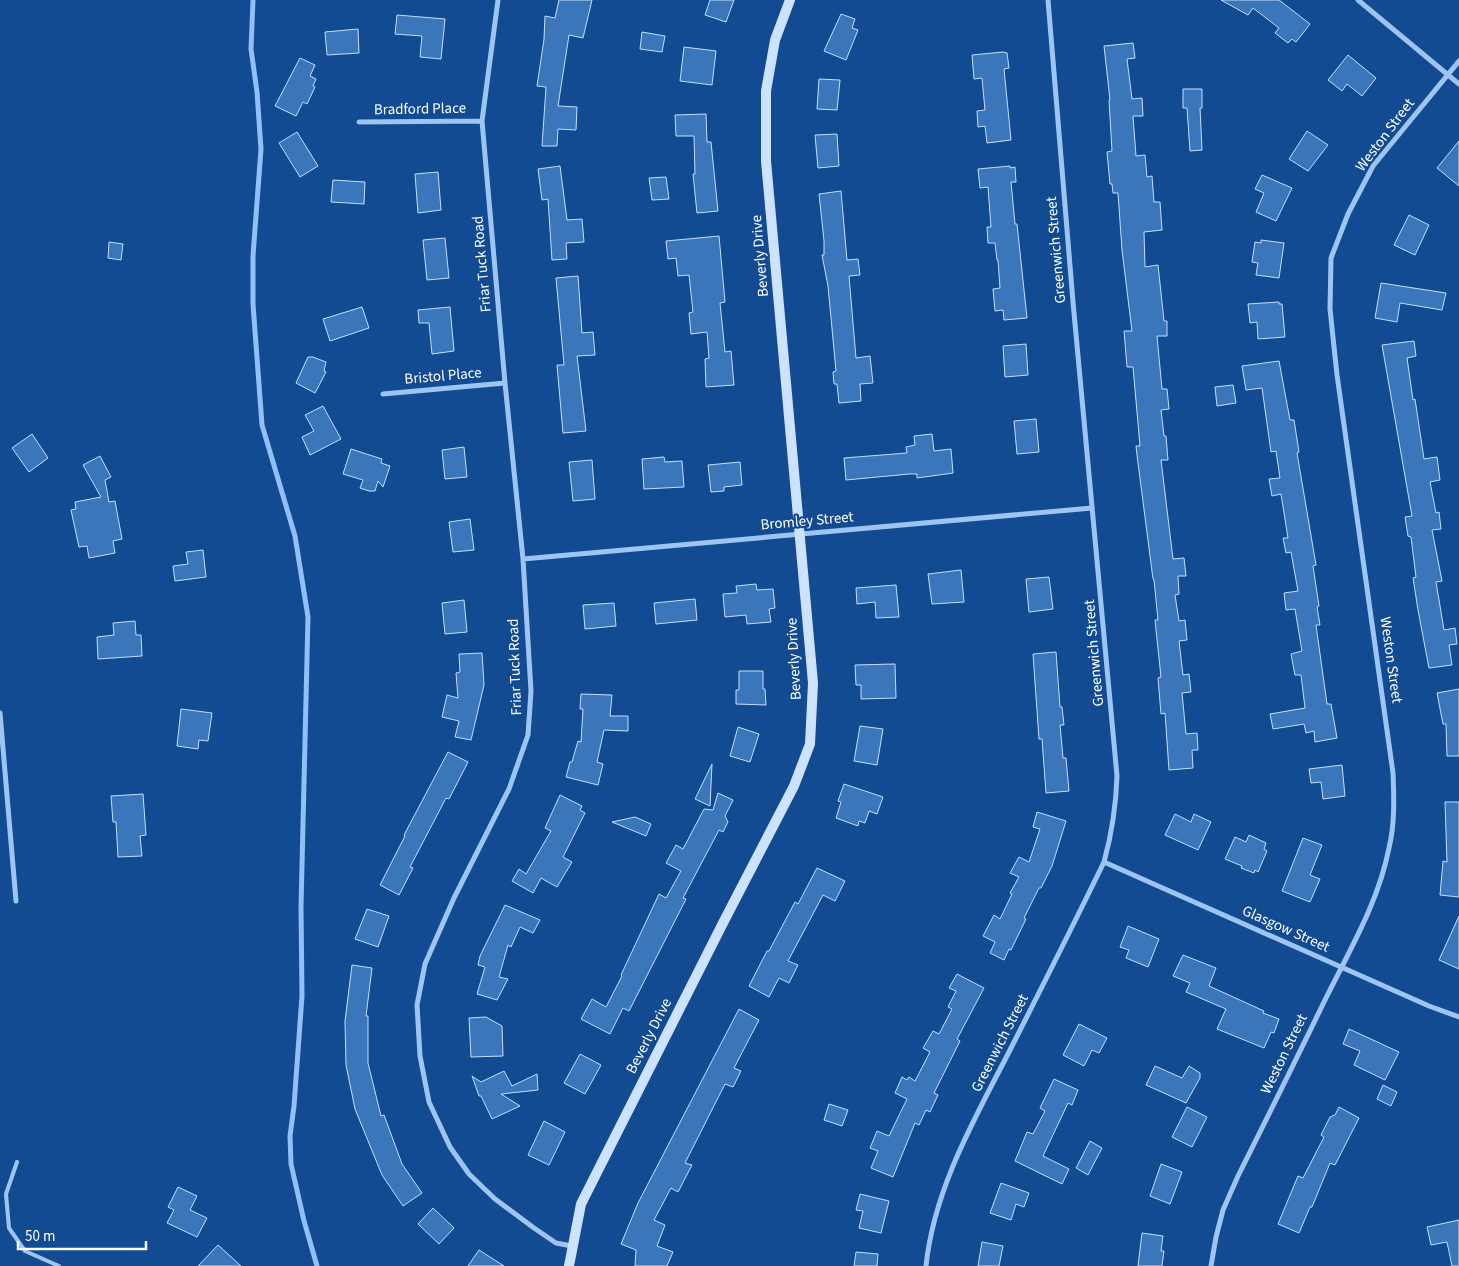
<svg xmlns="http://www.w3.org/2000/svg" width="1459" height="1266" font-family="'Source Sans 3',sans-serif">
  <rect width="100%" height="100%" fill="#124b92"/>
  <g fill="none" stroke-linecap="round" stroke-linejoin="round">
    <path stroke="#90c0f6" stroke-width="5" d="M253 0 251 49 257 92 261 149 253 256V304L262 425 295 536 308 617 301 907 302 996 294 1106 290 1136 291 1164 304 1221 317 1266"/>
  </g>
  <path fill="#3b75ba" stroke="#c6dffd" d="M559 0H592L583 38 569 35 558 106 577 107 576 130 558 129 557 146H542L546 87 537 86 544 39 545 16 555 18Z
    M710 0H734L726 22 705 15Z
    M1221 0H1279L1310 24 1296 42 1292 39 1288 43 1275 33 1279 28 1253 8 1248 15Z
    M841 14 855 19 852 28 858 30 846 60 824 51Z
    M397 15 445 19 441 59 420 57 422 36 395 34Z
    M358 29 359 53 327 55 325 32Z
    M642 32 665 36 662 52 640 49Z
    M1133 43 1135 58 1127 59 1132 99 1142 98 1143 116H1133L1136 156 1145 155 1147 177 1152 176 1154 202H1160L1162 230 1144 232 1145 267 1158 265 1164 321H1167V336H1157L1162 389H1167L1169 409 1161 410 1164 436H1166L1168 460H1161L1173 559 1184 558 1186 576H1178L1179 594 1175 595 1179 621 1185 620 1187 640 1179 641 1183 675 1189 674 1191 692 1182 693 1186 734 1197 733 1198 750H1192L1193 768 1169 770 1165 713 1161 714 1158 678 1161 677 1155 620H1158L1154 580 1153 579 1137 455 1136 446H1140L1133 367H1127L1124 331H1132L1122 250 1118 193H1113L1112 184H1110L1107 152 1112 151 1109 100H1110L1104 46Z
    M684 47 716 51 712 85 680 81Z
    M1003 52 1007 53 1009 68 1004 69 1011 140 987 143 985 126 978 127 977 111 985 110 982 78 974 79 972 55Z
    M1348 55 1376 78 1362 96 1347 84 1342 91 1328 80Z
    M300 58 315 65 310 76 316 79 313 86 315 87 307 104 303 102 296 116 275 106Z
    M819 79 840 80 837 110 817 109Z
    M1183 89H1202V108H1200L1202 150 1190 151 1187 108H1183Z
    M706 114 707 142H711L718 211 697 213 693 174H695L694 136H676L675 115Z
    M1307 131 1328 145 1308 171 1289 159Z
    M297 132 318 166 300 177 279 143Z
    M837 134 839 166 818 168 815 135Z
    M1459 141V186L1437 168Z
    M560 166 567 220 582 219 584 242 566 243 567 259 552 260 548 199 542 200 538 169Z
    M1010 166V168L1015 167 1016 182H1011L1015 224H1017L1027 318 1004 320 1003 310 995 311 993 289 1000 288 998 260H997L995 243H988L987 227H991L988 187 980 188 978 169Z
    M438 172 441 210 418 213 415 174Z
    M1262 175 1292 188 1276 221 1256 212 1264 193 1255 189Z
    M666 177 669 199 652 200 649 178Z
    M333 180 365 182 364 204 331 202Z
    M841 191 847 260 858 259 860 275 849 276 856 358 870 356 873 383 860 384 861 401 839 403 837 384H834L833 372 836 371 828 286 822 255H824V241L819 194Z
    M1409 215 1429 225 1415 255 1394 245Z
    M719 236 725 302 720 303 725 352 731 351 734 385 706 387 705 359 709 358 707 332 691 334 689 313 693 312 689 275 678 276 676 258 668 259 666 241Z
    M445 238 449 278 427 280 423 240Z
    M1261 240 1284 243 1279 278 1256 275 1258 263 1252 262 1255 242 1261 243Z
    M109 242 123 244 121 260 108 258Z
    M578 276 582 333 593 332 595 355 577 356 586 431 563 433 557 365H564L556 278Z
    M1381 283 1446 293 1442 310 1400 303 1397 322 1375 318Z
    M1279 302V304H1282L1285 337 1258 339 1257 322 1250 323 1248 304Z
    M362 307 369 328 330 341 323 319Z
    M450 307 454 351 432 354 429 323H419L418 310Z
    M1414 341 1416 356 1407 358 1413 400 1415 399 1424 459 1437 457 1440 480 1430 482 1436 513 1439 512 1441 529 1432 530 1442 581 1436 582 1444 630 1455 628 1457 644 1449 645 1452 665 1429 668 1418 610 1413 578 1416 577 1411 537 1408 536 1405 517 1412 516 1382 345Z
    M1026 344 1028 375 1005 377 1003 346Z
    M308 357H313L326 362 324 371 326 372 315 393 296 383Z
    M1279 361 1290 420H1294L1299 452 1297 453 1316 565 1313 566 1319 606 1317 607 1320 625H1316L1327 704H1331L1337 738 1315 742 1314 731 1306 733 1304 724 1273 729 1270 714 1305 708 1301 675H1295L1291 654 1302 651 1295 609 1286 610 1284 593 1298 591 1291 552 1286 553 1283 538H1288L1281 494 1272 496 1269 479 1280 478 1276 451 1271 452 1262 388 1246 390 1242 366Z
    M1233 385 1236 403 1217 406 1215 387Z
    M323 406 341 439 310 455 302 437 314 431 305 415Z
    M1036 419 1039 452 1017 454 1014 421Z
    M32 434 48 458 29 472 12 448Z
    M932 434 934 451 951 449 953 473 917 478V474H909L846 480 844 458 907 453 906 447 915 445 914 436Z
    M464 447 467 477 445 479 442 450Z
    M351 449 382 459 381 463 390 466 383 487 378 481 375 491H369L360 488 363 480 343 474Z
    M100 456 111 477 105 480 109 502 115 501 122 539 113 541 115 553 89 558 87 546 79 547 71 510 76 509 75 502 101 497 83 465Z
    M664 457 665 462 682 461 684 487 644 489 642 459Z
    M592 460 595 499 573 501 569 462Z
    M740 462 742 485 724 487V491L711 492 708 465Z
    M470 519 474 550 453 552 449 522Z
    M203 550 206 577 175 581 173 566 188 564 186 552Z
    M961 570 964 602 932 604 928 574Z
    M1049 577 1053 609 1029 612 1026 579Z
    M756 584 757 590 773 589 775 608 769 609 771 622 747 624 746 615 725 617 723 594 737 593 736 586Z
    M896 585 899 617 876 618 875 602 857 604 856 588Z
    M695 599 697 620 656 624 654 603Z
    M464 600 467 632 445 634 442 603Z
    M614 603 616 626 585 629 583 605Z
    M135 621 136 635H141L142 656 98 659 97 637 114 635 113 623Z
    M1056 652 1060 707H1062L1064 725H1060L1063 758H1066L1069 791 1046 793 1042 739H1039L1033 654Z
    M482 653 484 685 471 740 455 737 459 721 442 717 447 695 458 698 456 673 460 672 459 654Z
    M895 664 896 698 861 699V685H856L855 665Z
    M739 671H763V689H765L766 705 736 704V690H739Z
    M1459 689V756H1447L1446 724H1443L1437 693Z
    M581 694 612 695 610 716H628V731L604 730 597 762 603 764 598 785 566 777 570 762H572L578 741 581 742 583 709H580Z
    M181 709 212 713 208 741 199 740 198 749 177 746Z
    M860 726 883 729 877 765 854 761Z
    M738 727 759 734 750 762 730 756Z
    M448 752 468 762 449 799 446 798 410 867 413 868 399 895 380 885 405 836 404 835Z
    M712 764 710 806 695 799Z
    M1342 765 1345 796 1323 799 1321 782 1311 783 1309 769Z
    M844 784 883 797 877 814 869 811 865 823 859 821 858 826 836 818 841 802 838 801Z
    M718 793 733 800 725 816 728 822 723 832 719 830 683 898 686 899 629 1011 623 1008 610 1034 581 1019 592 999 606 1007 622 976 621 975 659 894 666 898 681 871 666 863 676 845 683 849 704 809 713 810Z
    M143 794 146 835 140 836 142 856 118 857 116 822H113L111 796Z
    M560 795 582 806 580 810 585 813 563 857 572 862 557 887 541 878 533 893 512 881 519 869 526 874 551 831 545 828Z
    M1445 802H1459V897L1440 895 1443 861 1447 862Z
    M1037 812 1066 821 1052 866 1041 888H1039L1024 918 1026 919 1011 950 1009 949 1004 960 990 953 995 942 983 936 994 915 1000 919 1012 894 1010 893 1019 877 1010 873 1019 857 1029 862 1040 829 1033 827Z
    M1175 814 1191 822 1194 814 1211 822 1198 850 1165 835Z
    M635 817 651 824 646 836 612 822Z
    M1249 835 1266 843 1264 849 1267 851 1258 872 1255 870 1254 873 1241 868 1242 866 1225 859 1235 837 1246 842Z
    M1303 838 1322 845 1310 875 1320 879 1310 902 1282 891Z
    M817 868 845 881 835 901 823 895 788 961 798 965 789 983 779 978 769 997 749 986 767 951H769L795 902 798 904Z
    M505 905 540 920 533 933 520 927 511 947 508 945 499 977 508 979 497 1000 477 994 485 967 478 965 480 956Z
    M367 909 389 916 378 947 355 939Z
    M1459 916V969L1439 960Z
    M1128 926 1159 939 1148 967 1126 958 1129 950 1120 947Z
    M1183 955 1216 968 1209 986 1264 1011 1263 1013 1279 1019 1274 1033 1271 1032 1264 1048 1217 1029 1226 1009 1186 992 1190 983 1173 976Z
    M352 965 372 968 366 1016H368V1063L381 1116 384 1115 402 1164 422 1193 403 1206 382 1175 355 1109 346 1065 345 1021Z
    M957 974 984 988 957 1039 960 1041 934 1093 938 1095 930 1112 926 1110 919 1125 915 1123 893 1177 871 1168 878 1151 870 1148 877 1131 889 1136 907 1099 895 1093 902 1077 907 1080 909 1077 915 1081 930 1052 923 1048 933 1031 939 1034 952 1009 948 1007 956 991 949 988Z
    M739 1009 759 1020 734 1068 741 1071 733 1087 725 1084 685 1163 692 1165 678 1192 671 1188 654 1220 665 1225 657 1246 673 1252 667 1266H635L636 1250 621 1244 638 1203Z
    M486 1017 502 1026 503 1056 471 1057 469 1018Z
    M1079 1024 1107 1038 1099 1053 1092 1050 1084 1066 1063 1055Z
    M1349 1029 1399 1052 1385 1080 1354 1065 1360 1051 1343 1044Z
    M580 1054 601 1065 585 1094 564 1083Z
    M1155 1066 1182 1078 1189 1066 1200 1073V1078L1186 1103 1146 1085Z
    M504 1071 512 1086 537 1074 538 1090 501 1094 520 1106 492 1119 481 1096H479L472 1076 481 1082Z
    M1054 1079 1078 1090 1072 1105 1068 1103 1043 1156 1069 1169 1062 1184 1015 1161 1027 1132 1033 1134 1045 1111 1040 1108Z
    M1383 1085 1397 1092 1391 1106 1377 1099Z
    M829 1104 848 1110 842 1126 824 1120Z
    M1187 1107 1207 1117 1192 1147 1172 1137Z
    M1339 1107 1359 1118 1335 1165 1330 1163 1312 1207H1310L1299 1233 1278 1224 1298 1176 1303 1178 1324 1137 1321 1135 1330 1117 1335 1115Z
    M544 1121 565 1132 549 1165 528 1155Z
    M1090 1141 1102 1148 1088 1175 1076 1168Z
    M1161 1164 1182 1172 1170 1204 1150 1196Z
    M1001 1183 1029 1193 1024 1207 1016 1204 1011 1220 990 1213Z
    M178 1187 197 1196 190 1210 207 1218 197 1237 167 1223 174 1210 168 1207Z
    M860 1194 889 1201 881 1233 859 1228 863 1211 856 1210Z
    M433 1208 454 1228 439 1244 418 1224Z
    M1459 1220V1266H1452L1447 1242 1431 1245 1427 1227Z
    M1142 1233 1163 1236 1161 1251H1164L1162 1266H1138Z
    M982 1242 1003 1246 999 1266H978Z
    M218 1245 241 1266H198Z
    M479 1250 504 1266H468Z
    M856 1252 878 1254 877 1266H854Z"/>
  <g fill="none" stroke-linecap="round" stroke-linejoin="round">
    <path stroke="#9ec5f2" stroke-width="4" d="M17 1162 6 1194 9 1228 25 1251 59 1266"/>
    <path stroke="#9ec5f2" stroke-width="5" d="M498 0 482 121 505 383 523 559 531 691 528 735 509 789 454 898 425 964 417 1005 420 1056 429 1102 450 1147 469 1174 495 1199 534 1228 556 1243 572 1246
      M1358 0 1459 84
      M359 122 482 121
      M383 394 505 383
      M523 559 1092 508
      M0 713 16 901
      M1104 862 1429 1006 1459 1017
      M926 1266C934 1189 974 1120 1009 1052 1041 989 1073 926 1104 862 1112 833 1116 806 1117 776L1073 302 1048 0
      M1211 1266 1216 1237 1223 1210 1238 1176C1267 1118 1296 1060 1324 1002 1349 951 1378 904 1389 848 1395 823 1394 798 1393 773L1337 375 1330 309 1331 258 1348 214 1373 166 1459 61"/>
    <path stroke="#cde2fc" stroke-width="10" d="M569 1266 581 1204 724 921 794 786 810 744 813 683 766 161V91L775 40 790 0"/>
  </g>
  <g text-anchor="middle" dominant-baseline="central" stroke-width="4.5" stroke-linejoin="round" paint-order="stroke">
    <g font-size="15" fill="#fff" stroke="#124b92">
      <text transform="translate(420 109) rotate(-1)">Bradford Place</text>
      <text transform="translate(1385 135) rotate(-53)">Weston Street</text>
      <text transform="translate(1056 250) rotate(-95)">Greenwich Street</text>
      <text transform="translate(760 256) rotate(-95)">Beverly Drive</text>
      <text transform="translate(482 264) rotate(-95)">Friar Tuck Road</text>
      <text transform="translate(443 376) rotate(-5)">Bristol Place</text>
      <text transform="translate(807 521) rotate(-5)">Bromley Street</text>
      <text transform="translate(1094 653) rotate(-95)">Greenwich Street</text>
      <text transform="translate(794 659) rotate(-93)">Beverly Drive</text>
      <text transform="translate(1391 660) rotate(82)">Weston Street</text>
      <text transform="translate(515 667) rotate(-92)">Friar Tuck Road</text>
      <text transform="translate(1286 929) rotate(24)">Glasgow Street</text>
      <text transform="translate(649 1036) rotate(-63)">Beverly Drive</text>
      <text transform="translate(1000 1043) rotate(-63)">Greenwich Street</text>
      <text transform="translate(1284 1054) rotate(-64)">Weston Street</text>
    </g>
  </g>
  <path d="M18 1241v8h128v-8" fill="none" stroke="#ffffff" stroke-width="2.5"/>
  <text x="25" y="1241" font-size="15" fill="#ffffff" stroke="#124b92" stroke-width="4" paint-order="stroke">50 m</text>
</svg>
